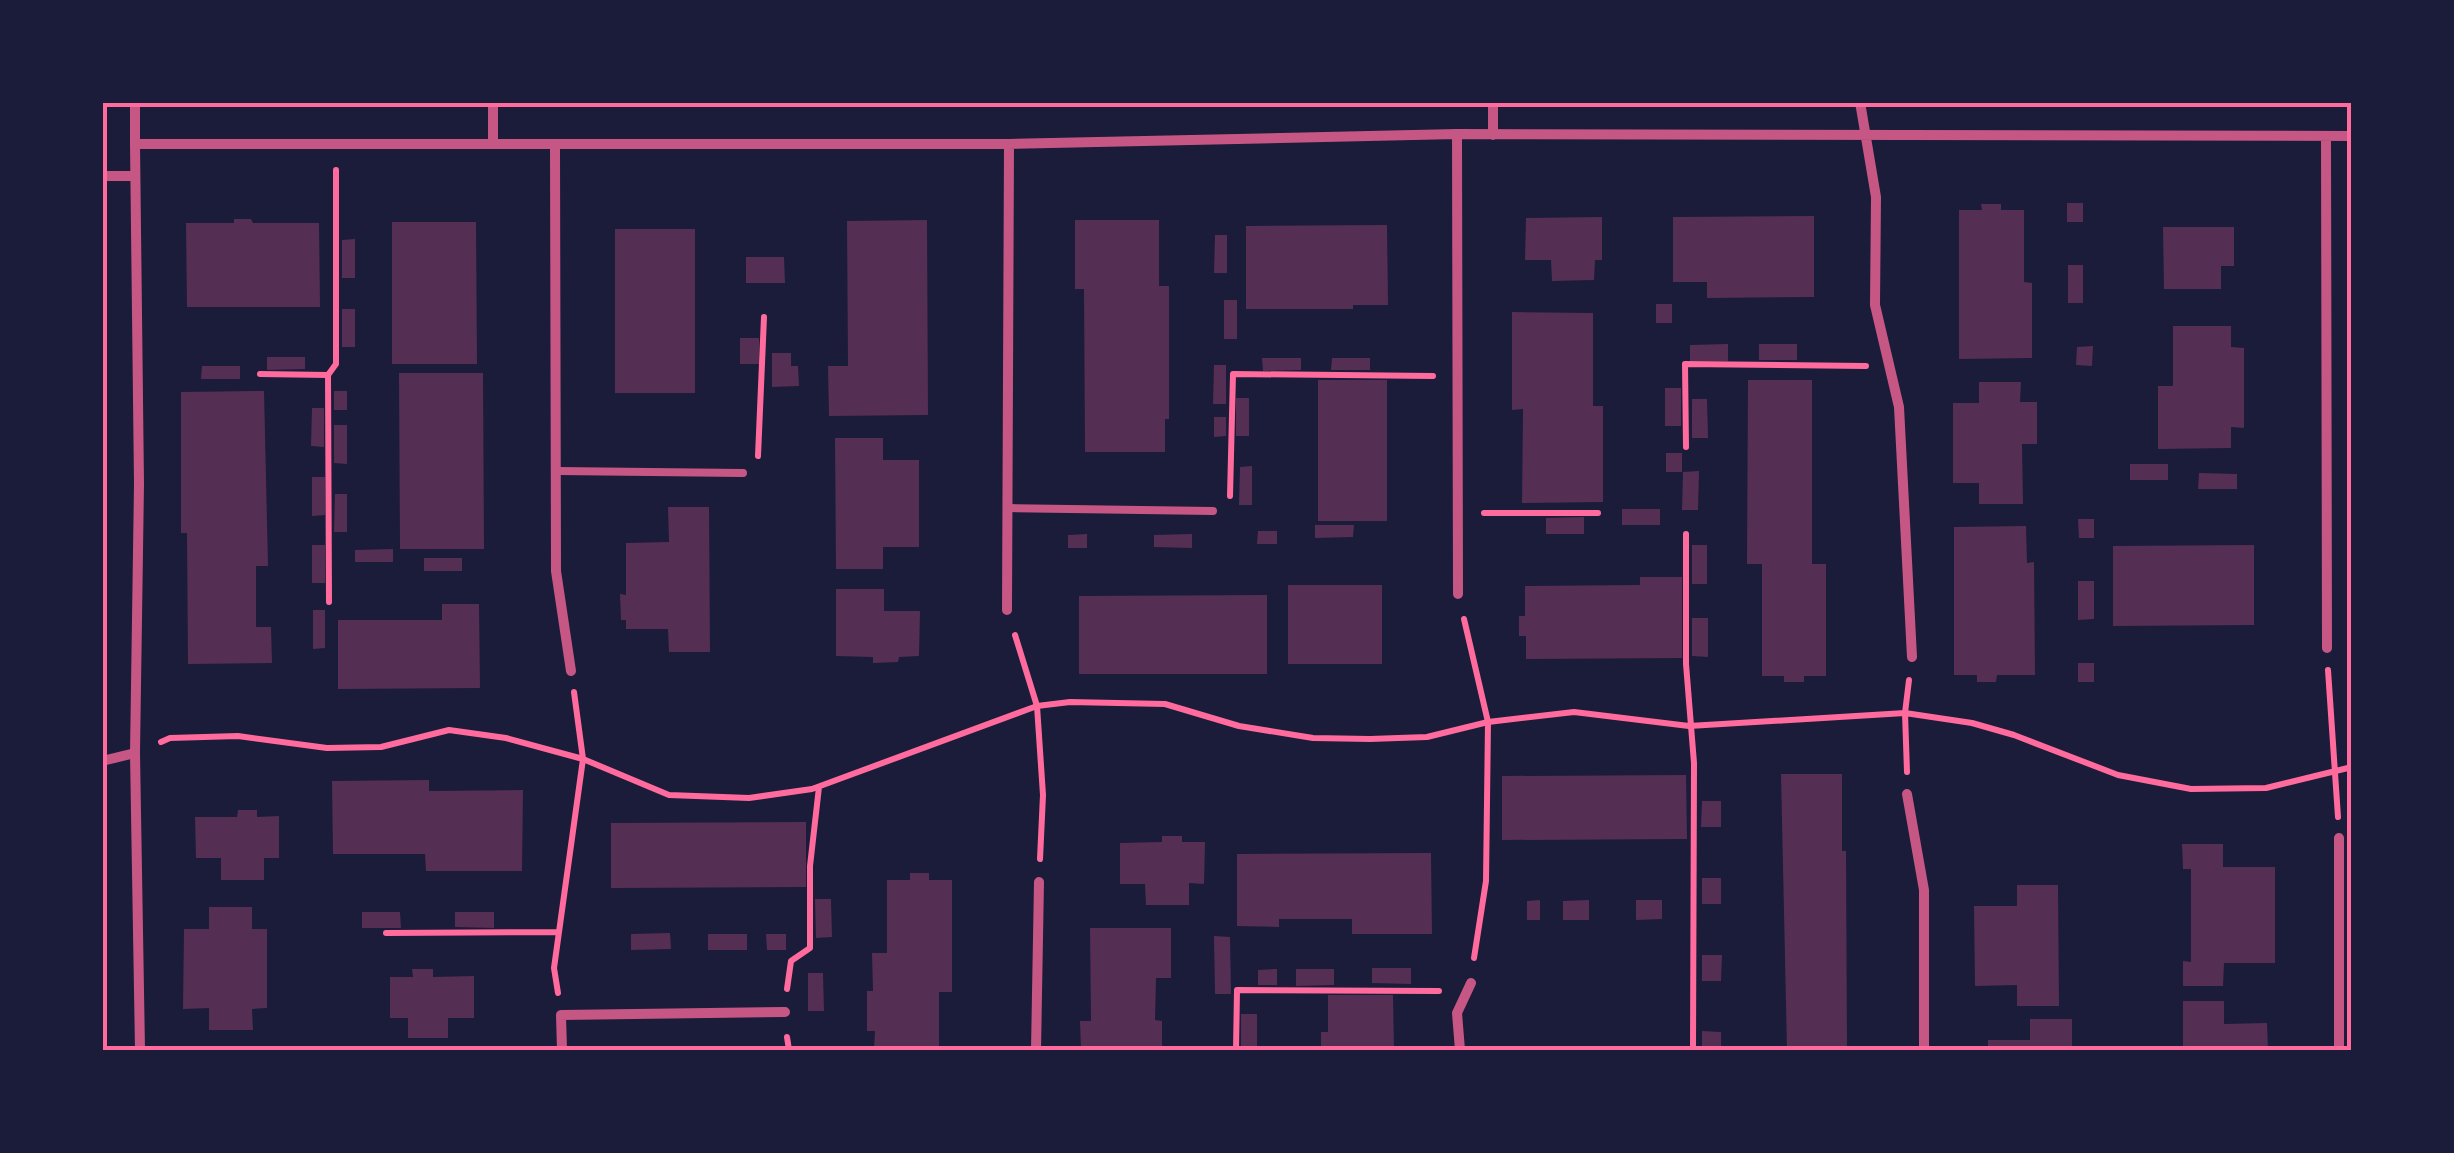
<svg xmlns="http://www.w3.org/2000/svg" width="2454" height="1153" font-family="'Fira Sans Condensed',sans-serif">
  <rect width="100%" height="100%" fill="#1b1b3a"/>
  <path fill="#542f53" d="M2067 203H2083V222H2067Z
    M1981 204H2001V210H2024V282L2032 283V358L1959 359V210H1982Z
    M1814 216V297L1707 298V282H1673V217Z
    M1602 217V260H1595L1594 280 1552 281 1551 260H1525L1526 218Z
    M234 219H251L253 223H319L320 307H187L186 223H234Z
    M927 220 928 415 829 416 828 366H848L847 221Z
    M1075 220H1159V286H1169V419H1165V452H1085L1084 289H1075Z
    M392 222H476L477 364H392Z
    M1387 225 1388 305H1353V309H1246V226Z
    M2163 227H2234V266H2221V289H2164Z
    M615 229H695V393H615Z
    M1215 235H1227V273H1214Z
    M355 239V278H342V240Z
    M746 257H784L785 283H746Z
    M2068 265H2083V303H2068Z
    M1224 300H1237V339H1224Z
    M1656 304H1672V323H1656Z
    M342 309H355V347H342Z
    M1512 312 1593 313V406H1603V502L1522 503 1523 409 1512 410Z
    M2173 326H2231V347L2244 348V428L2231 427V448L2158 449V386H2173Z
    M740 338H759V364H740Z
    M1728 344V361H1690V345Z
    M1759 344H1797V360H1759Z
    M2093 346 2092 366 2076 365 2077 347Z
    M772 353H791V366H798L799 386 772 387Z
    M267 357H305V369L267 370Z
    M1262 358H1301V370L1263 371Z
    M1332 358H1370V370H1331Z
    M1214 365H1226V404H1213Z
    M202 366H240V379H201Z
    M399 373H483L484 549H400Z
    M1318 380H1387V521H1318Z
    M1748 380H1812V564H1826V676H1804V682H1784V676H1762V564H1747Z
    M1979 382H2021L2020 402H2037V444H2022L2023 504H1979V483H1953V403H1979Z
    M1665 388H1681V426H1665Z
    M264 391 268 566H256V627H271L272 663 188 664 187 533H181V392Z
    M334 391H347V410H334Z
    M1236 398H1249V436H1236Z
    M1692 399H1707L1708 438H1692Z
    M312 408H324V447L311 446Z
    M1214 417H1226V436L1214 437Z
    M334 425H347V464L334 463Z
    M835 438H883V460H919V547H883V569H836Z
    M1666 453H1682V472H1666Z
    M2130 464H2168V480H2130Z
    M1252 466V505H1239L1240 467Z
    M1699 471 1698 510H1682L1683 472Z
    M2199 473 2237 474V489H2198Z
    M312 477H325V515L312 516Z
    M335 494H347V532H334Z
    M668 507H709L710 652H669L668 629H626V620H621L620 594 626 595V543L669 542Z
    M1622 509H1660V525H1622Z
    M1584 517V534H1546V518Z
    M2078 519H2094V538H2079Z
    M1315 525H1354L1353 537 1315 538Z
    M2026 526 2027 563 2034 562 2035 675H1997L1996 682H1977V675H1954V527Z
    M1258 531H1277V544H1257Z
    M1087 534V548H1068V535Z
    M1192 534V548L1154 547V535Z
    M312 545H325V583H312Z
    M1692 545H1707V584H1692Z
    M2254 545V625L2113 626V546Z
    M393 549V562H355V550Z
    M424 558H462V571H424Z
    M1640 577H1682V658L1526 659V636H1519V616H1525V586L1640 585Z
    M2078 581H2094V619L2078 620Z
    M1288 585H1382V664H1288Z
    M836 589H884V611H920L919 656 899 657 898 662 873 663V657L836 656Z
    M1267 595V674H1079V596Z
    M442 604H479L480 688 338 689V620H442Z
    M313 610H325V648L313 649Z
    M1692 618H1708V657L1692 656Z
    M2078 663H2094V682H2078Z
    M1781 774H1842V851H1846L1847 1050H1787Z
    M1686 775 1687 839 1502 840V776Z
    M429 780V791L523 790 522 871H426L425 854H333L332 781Z
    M1702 801H1721V827H1701Z
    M238 810H257V817L279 816V858H264V880H221V858H196L195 817H237Z
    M806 822V887L611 888V823Z
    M1162 836H1182V842H1205L1204 884 1189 883V905H1146L1145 884H1120V843L1162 842Z
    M2182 844H2223V867H2275V963H2224L2223 986H2183V961L2191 962V869H2183Z
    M1431 853 1432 934H1352V919H1279V927L1237 926V854Z
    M910 873H929V880H952V992H939V1050H874L875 1031H867V991H873L872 953H887V880H910Z
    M1702 878H1721V904H1702Z
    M2017 885H2058L2059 1006H2017V985L1975 986 1974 906H2017Z
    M815 899H831L832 937 816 938Z
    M1540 900V920H1527V901Z
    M1589 900V920H1563V901Z
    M1636 900H1662V919L1636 920Z
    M209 907H252V929H267V1008L252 1009 253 1030H209V1008L183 1009 184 929H209Z
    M362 912H400L401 928H362Z
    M455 912H494V928L455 927Z
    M1090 928H1171V978H1156L1155 1020 1162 1021V1050H1081L1080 1021H1091Z
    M670 933 671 949 631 950V934Z
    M708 934H747V950H708Z
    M766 934H786V950H767Z
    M1214 936 1230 937 1231 994H1215Z
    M1702 955H1722L1721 981H1702Z
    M1372 968H1411V984L1372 983Z
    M412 969H433V977L474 976V1018H448V1038H408V1018H390V977H413Z
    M1277 969V985H1258V970Z
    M1296 969H1334V985L1296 986Z
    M808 973H823L824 1011H808Z
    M1328 995H1393L1394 1050H1321V1032H1328Z
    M2183 1001H2224V1024L2267 1023 2268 1050H2183Z
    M1241 1014H1257V1050H1241Z
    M2030 1019H2072V1050H1988V1040H2030Z
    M1702 1031 1721 1032V1050H1702Z
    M1548 1046H1613V1050H1548Z"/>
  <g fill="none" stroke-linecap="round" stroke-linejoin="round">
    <path stroke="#ff6b9d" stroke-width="6" d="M260 374 328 375
      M1686 447 1685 364 1866 366
      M758 456 764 317
      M1230 496 1233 374 1433 376
      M1484 513H1598
      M1686 534V664L1694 763 1693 1050
      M329 602 328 375 336 364V170
      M1464 619 1488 722 1486 881 1474 958
      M1015 635 1037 706 1043 795 1040 859
      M2328 670 2338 817
      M161 742 170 738 238 736 327 748 381 747 449 730 506 738 583 759 574 692
      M1907 772 1905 713 1909 680
      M386 933 559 932
      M787 989 791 961 810 948V866L819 787
      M558 993 554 968 583 759 669 795 749 798 812 789 1037 706 1070 702 1165 704 1239 726 1313 738 1370 739 1427 737 1488 722 1574 712 1689 726 1905 713 1972 723 2014 735 2118 775 2191 789 2266 788 2352 767
      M787 1037 789 1050
      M1236 1050 1237 990 1439 991"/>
    <path stroke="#c65784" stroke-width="8" d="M557 471 743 473
      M1007 508 1213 511"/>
    <path stroke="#c65784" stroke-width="10" d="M135 102V144
      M1860 102 1876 197 1875 305 1899 407 1912 657
      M1457 134 1458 594
      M1493 135V102
      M2326 136 2327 648
      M493 144V102
      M555 146 556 571 571 671
      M102 176H133
      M1007 610 1009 144
      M102 761 135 753
      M1907 794 1924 890V1050
      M140 1050 135 753 139 484 135 144H1009L1457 134 2352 136
      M562 1050 561 1015 785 1012
      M1036 1050 1039 882
      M1460 1050 1457 1013 1471 983
      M2339 1050V838"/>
  </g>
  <rect width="2454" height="1153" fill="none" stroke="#1b1b3a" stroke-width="210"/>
  <rect x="105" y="105" width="2244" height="943" fill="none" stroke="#ff6b9d" stroke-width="4"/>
</svg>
